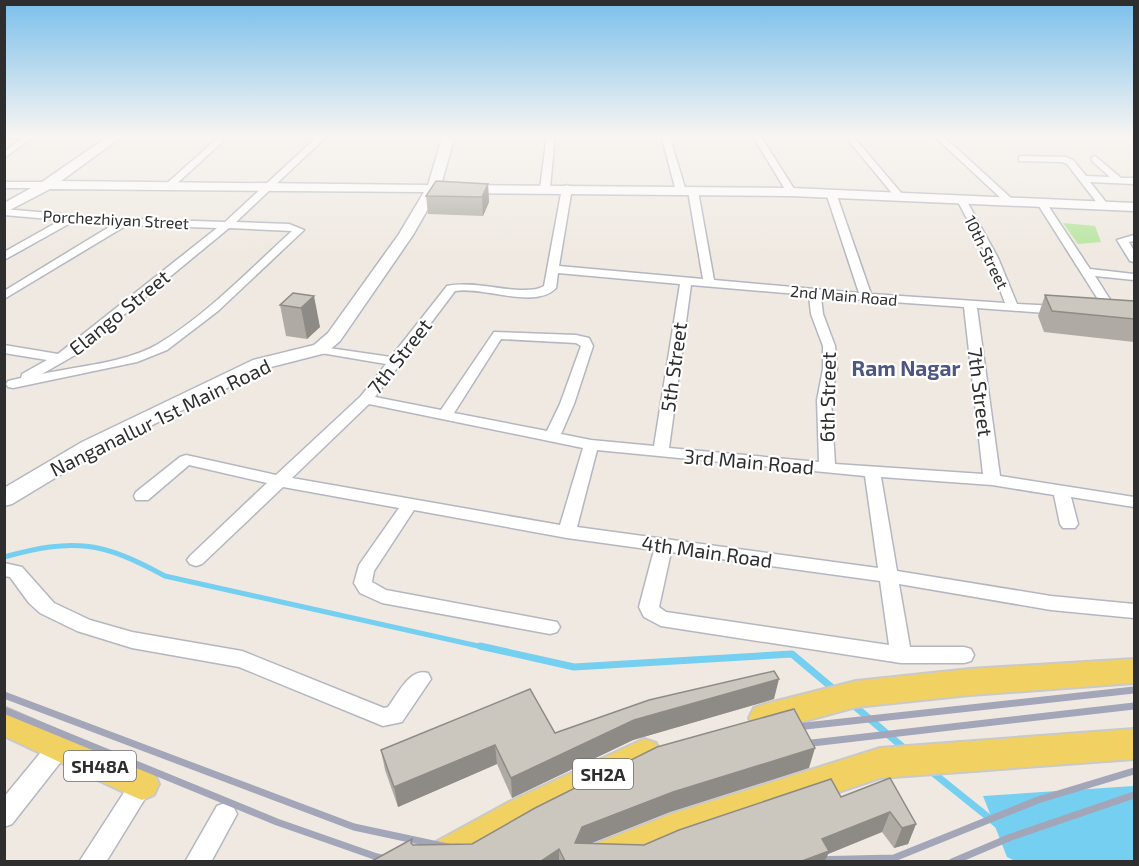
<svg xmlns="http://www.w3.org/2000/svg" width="1139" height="866" font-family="'Exo 2',sans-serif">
  <rect width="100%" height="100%" fill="#efe9e1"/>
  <path fill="#b6e59e" d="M1063 223 1095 226 1101 242 1078 244Z"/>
  <path fill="#75cff0" d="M1134 786V861L1017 862 1007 857 983 796Z"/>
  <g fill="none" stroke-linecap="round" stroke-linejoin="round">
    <path stroke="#75cff0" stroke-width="5" d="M4 557C74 538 101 541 165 576L487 648"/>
    <path stroke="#75cff0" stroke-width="7" d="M480 646 574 667 792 654 836 691
      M852 704 905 749
      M932 772 998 825"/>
    <g stroke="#b4b7c1" stroke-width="3">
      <path id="street" d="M4 135H36L4 158V152L22 138H4Z
        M221 135H230L172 188H166V184Z
        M319 135H328L236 222 289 224 304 230 218 311 167 350 137 362 13 388 8 387 6 384 8 381 21 378 22 374 47 360 4 353V345L58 354 217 228 127 225 4 299V291L114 224 74 221 4 260V252L61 220 4 215V209L106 218 225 222ZM229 228 292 231C250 269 207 315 158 344 125 363 79 366 42 374L75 355Z
        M547 135H555L550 188 545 191 540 188Z
        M661 135H669L686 191 684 193 676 191Z
        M752 135H760L796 192 794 194H788Z
        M844 135H852L902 194V198H896Z
        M933 135H942L1011 198V202H1005Z
        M1022 156 1066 157 1073 160 1086 176 1110 177 1092 161V157L1095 156 1121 178H1134V184L1090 182 1109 206 1104 209 1101 208 1067 164 1062 162 1019 161V157Z
        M4 182H47L52 185 47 188H4Z
        M567 185 572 188 559 266 703 279 688 191 693 188 698 191 714 280 859 293 826 193 831 190 836 193 871 294 1005 303 988 258 956 198 964 196 998 258 1017 304 1059 306 1065 310 1059 314 977 308 1000 476 1134 497V507L1071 497 1078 524 1075 528H1063L1060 524 1054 495 992 485 881 477 897 571 1051 596 1134 604V618L1051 610 899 584 910 647H964L971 649 974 655 971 661 964 663H901L661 626 644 617 639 607 654 550 567 538 414 510 374 571 372 582 386 590 557 622 560 627 557 632 550 634 382 603 360 593 354 583 359 565 399 508 283 487 202 564 196 566 190 564 187 560 190 556 267 483 189 465 148 500H136L134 496 136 492 180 457 186 455 276 475 361 396 386 364 315 352 313 349 315 346 391 357 447 286C476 279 524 298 544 286L562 188ZM558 273 680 284 654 446 591 440 561 434 574 404 593 346 589 338 576 335 494 332 441 410 375 397 455 291C483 286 535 310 556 288ZM691 285 809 295 811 314 823 346V369L817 400 819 462 669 448ZM821 297 964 307 983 474 835 464 831 400 837 369 835 346 823 314ZM501 339 576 343 581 346 560 404 547 431 454 413ZM369 404 583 448 560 525 292 478ZM597 450 865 476 878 568 577 527ZM671 552 880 581 889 645 666 612 659 607Z
        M1039 201H1045L1090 269 1134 274V280L1095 276 1120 315 1118 318H1110L1108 315 1037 203Z
        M1134 235V241L1129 242 1134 251V262L1130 261 1117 240Z
        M4 563 22 567 54 603 90 620 132 632 242 651 384 708 388 707C398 694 410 667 428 673L431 679 402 722 383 726 239 667 132 648 77 631 40 613 29 603 10 577 4 576Z
        M59 737 67 740 70 747 67 754 12 824 4 827V797L51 740Z
        M142 773 150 777 154 784 106 862H79L134 777Z
        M225 803 233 806 237 814 211 862H185L217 806Z"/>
    </g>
    <g stroke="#b4b7c1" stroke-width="3">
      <path id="secondary" d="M110 135H124L61 181 428 185 443 135H455L441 185 791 188 1134 203V211L791 196 437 193 413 235 340 341 326 353 267 368 98 452 12 504 4 506V488L82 442 253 360 314 345 328 333 399 234 424 192 50 189 4 213V203L42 182Z"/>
    </g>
    <g stroke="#c9c9c9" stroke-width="4">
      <path id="primary" d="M1134 659V683L970 695 856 707 765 732 754 728 749 718 754 708 765 704 856 681 970 669Z
        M4 707 154 773 159 784 154 795 142 800 130 795 4 736Z
        M1134 729V759L880 778 676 847 641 862H577L583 849 671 814 880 748Z
        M644 739 656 743 661 754 656 765 535 826 473 862H417L423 849 509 802Z"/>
    </g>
    <use href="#street" fill="#fff" fill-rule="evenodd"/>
    <use href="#secondary" fill="#fff" fill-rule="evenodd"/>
    <use href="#primary" fill="#f2d163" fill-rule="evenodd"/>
    <path stroke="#a3a6b8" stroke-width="7" d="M4 695 354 827 452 848
      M4 710 277 822 377 857 398 862
      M787 728 1134 690
      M795 748 812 743 1134 706
      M809 860 894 858 1038 800 1134 771
      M952 862 1011 837 1134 795"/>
  </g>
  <path fill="#afaba4" d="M488 184 489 202 483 216 428 214 426 196Z
    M293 293 320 327 307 339 286 336 280 305Z
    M1045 295 1134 301V342L1044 332 1038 316Z
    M774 699 633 740 512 798 497 764 398 807 385 770 381 750 555 733Z
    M809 768 670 812 591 843 644 845 841 797 890 778 916 824 908 844 894 848 882 832 828 854 825 861H372L414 845 472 844Z"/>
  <path fill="#8e8b86" d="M488 184 489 202 483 216 482 197Z
    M314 296 320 327 307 339 301 308Z
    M779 679 774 699 633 740 512 798 511 778 634 720Z
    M495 745 497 764 398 807 394 787Z
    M815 748 809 768 670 812 582 847 575 843 582 827 673 792Z
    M890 812 882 832 828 854 825 861H802L822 839Z
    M916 824 908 844 894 848 902 828Z
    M559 849V861H541Z"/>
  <path fill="#cbc7bf" stroke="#8e8b86" stroke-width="1.5" d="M436 181 488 184 482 197 426 196Z
    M293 293 314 296 301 308 280 305Z
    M1045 295 1134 301V319L1052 311Z
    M774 671 779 679 634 720 511 778 495 745 394 787 381 750 530 689 555 733 649 700Z
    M794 709 815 748 673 792 582 827 575 843 644 845 679 830 831 779 841 797 890 778 916 824 902 828 890 812 822 839 829 851 802 861H565L559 849 541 861H372L412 839 411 843 413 845 472 844 535 808 657 747Z"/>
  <linearGradient id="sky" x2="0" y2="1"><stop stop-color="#7abfeb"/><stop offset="0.53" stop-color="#f8f5f2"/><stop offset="1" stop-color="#f8f5f2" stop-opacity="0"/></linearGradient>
  <rect width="1139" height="256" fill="url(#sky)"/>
  <g text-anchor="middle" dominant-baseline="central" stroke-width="4.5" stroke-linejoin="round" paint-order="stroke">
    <g font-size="16" fill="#2e2e2e" stroke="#fff">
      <text transform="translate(116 219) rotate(3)">Porchezhiyan Street</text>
      <text transform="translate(987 252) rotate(64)">10th Street</text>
      <text transform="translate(844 295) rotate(5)">2nd Main Road</text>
    </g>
    <g fill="#fff" stroke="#6d6d6d" stroke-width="1.5">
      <rect x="64" y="751" width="72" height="30" rx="4.5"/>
      <rect x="573" y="759" width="60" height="30" rx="4.5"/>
    </g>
    <g font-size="18" font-weight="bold" fill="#2e2e2e">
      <text x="100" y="766">SH48A</text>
      <text x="603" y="774">SH2A</text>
    </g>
    <g font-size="20" fill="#2e2e2e" stroke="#fff">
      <text transform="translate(119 312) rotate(-39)">Elango Street</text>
      <text transform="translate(399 356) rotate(-52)">7th Street</text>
      <text transform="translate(673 367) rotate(-82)">5th Street</text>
      <text transform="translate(981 392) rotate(83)">7th Street</text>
      <text transform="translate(827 397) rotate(-89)">6th Street</text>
      <text transform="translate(160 417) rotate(-26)">Nanganallur 1st Main Road</text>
      <text transform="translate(749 461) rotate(5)">3rd Main Road</text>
      <text transform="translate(707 551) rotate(8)">4th Main Road</text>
    </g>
    <g font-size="21" font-weight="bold" fill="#4d5680" stroke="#fff">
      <text x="906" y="367">Ram Nagar</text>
    </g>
  </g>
  <rect width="1139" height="866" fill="none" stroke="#2e2e2e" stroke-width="12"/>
</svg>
